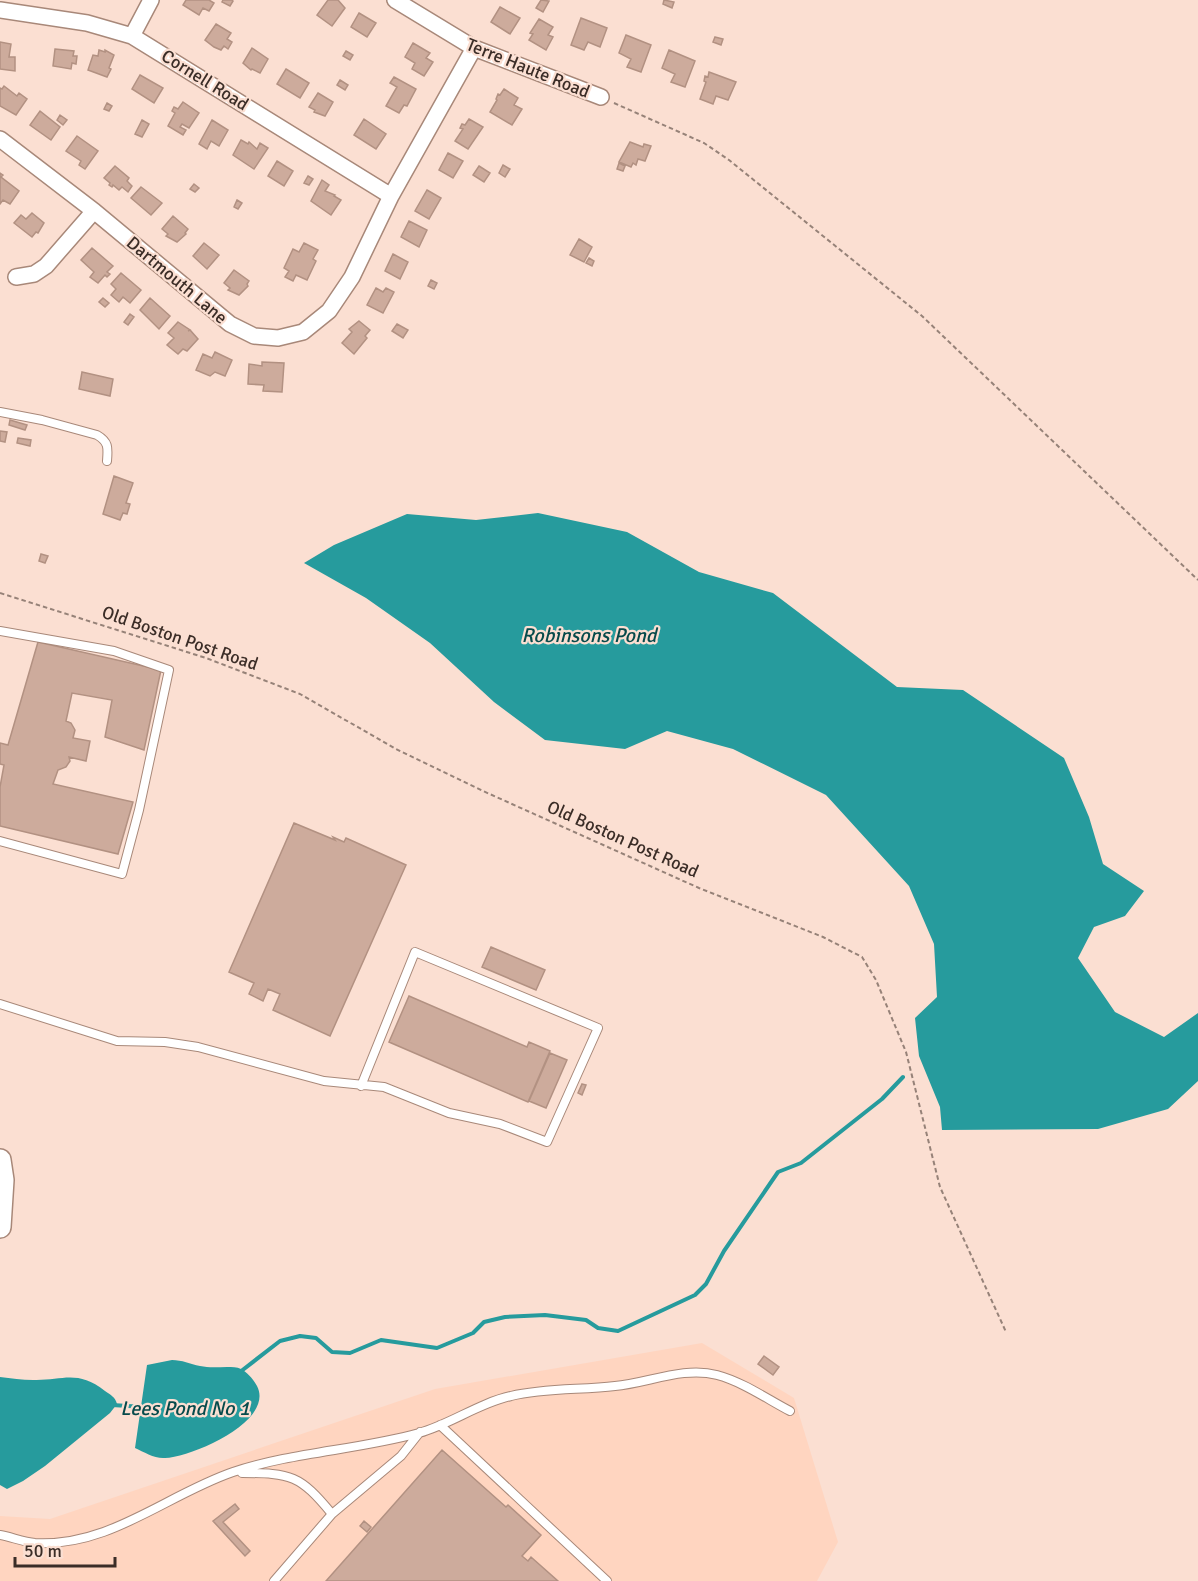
<svg xmlns="http://www.w3.org/2000/svg" width="1198" height="1581" font-family="Signika,sans-serif">
  <rect width="100%" height="100%" fill="#fbdfd2"/>
  <path fill="#ffd5c0" d="M702 1343 794 1398 838 1542 817 1581H0V1516L50 1519 435 1389Z"/>
  <path fill="#269b9d" d="M538 513 627 532 699 572 773 593 897 687 963 690 1064 758 1089 817 1103 864 1144 891 1125 916 1094 927 1078 958 1115 1012 1164 1037 1198 1013V1081L1168 1109 1098 1129 942 1130 940 1107 919 1056 915 1018 937 997 934 944 909 886 826 795 733 749 667 731 625 749 545 740 494 702 430 643 366 598 304 563 334 545 407 514 476 520Z
    M172 1360C182 1360 190 1364 200 1366 209 1368 218 1367 227 1367 232 1367 237 1367 241 1369 247 1372 254 1380 257 1386 275 1421 192 1457 165 1458 155 1459 144 1452 135 1448L147 1365Z
    M0 1377C11 1378 22 1380 33 1380 62 1381 77 1369 105 1391 111 1395 115 1397 117 1404L110 1413 45 1466 23 1481 7 1489 0 1485Z"/>
  <g fill="none" stroke-linecap="round" stroke-linejoin="round">
    <path stroke="#269b9d" stroke-width="4" d="M240 1372 280 1341 300 1336 316 1338 332 1352 350 1353 381 1340 437 1348 473 1333 484 1322 505 1317 545 1315 586 1320 598 1328 618 1331 695 1295 706 1284 724 1251 778 1172 801 1163 882 1099 903 1077
      M112 1405 144 1407"/>
  </g>
  <path fill="#cdab9c" stroke="#b29182" stroke-width="1.5" d="M186 0H209L214 3 209 11 203 8 199 15 183 5Z
    M223 0H232L233 1 230 6 222 2Z
    M328 0H338L345 8 332 26 317 15Z
    M541 0 549 1 543 12 536 8Z
    M664 0 674 2 672 8 663 4Z
    M500 7 520 18 510 34 491 22Z
    M359 13 376 23 367 37 351 27Z
    M581 18 607 28 600 47 588 42 584 50 571 45Z
    M539 19 553 27 548 35 553 37 546 50 529 40 533 34 530 33Z
    M216 24 231 33 227 39 232 42 228 49 224 46 221 50 214 47 205 40Z
    M626 35 651 45 641 72 627 67 631 59 619 53Z
    M715 37 723 39 721 45 713 42Z
    M0 42 11 44 9 57H15V71L0 69Z
    M413 43 430 53 426 58 433 62 424 76 412 69 415 63 405 57Z
    M252 48 268 59 260 73 252 69 251 70 243 63Z
    M55 49 74 51 73 56H77L76 64 72 63 71 69 53 66Z
    M99 50 105 52V50L114 55 109 68 111 69 107 77 88 70 93 55 98 56Z
    M669 50 695 61 685 87 671 82 675 74 662 68Z
    M346 51 353 55 350 60 343 56Z
    M286 69 309 83 300 98 277 84Z
    M709 72 736 82 728 100 716 96 713 104 700 99 706 82 704 81 705 76 708 77Z
    M140 75 163 88 154 103 132 89Z
    M394 77 416 89 407 106 404 105 399 113 386 106 397 87 390 83Z
    M340 80 348 85 345 90 337 85Z
    M4 86 17 96 19 93 27 99 16 115 0 106V88L2 89Z
    M504 89 518 98 514 105 522 109 512 125 490 112 497 100 496 99 498 94 500 95Z
    M318 93 333 102 325 116 314 112 315 110 309 107Z
    M183 102 199 113 189 128 182 124 180 127 186 130 183 135 168 126 175 113 172 111 174 107 178 109Z
    M107 103 112 106 109 111 104 109Z
    M40 111 60 127 51 140 30 125Z
    M60 115 67 120 63 125 57 120Z
    M364 119 386 134 376 149 354 135Z
    M469 119 483 127 468 149 455 141 463 129 460 128 462 124 465 125Z
    M142 120 149 124 142 137 135 134Z
    M212 120 228 130 219 146 211 141 207 149 199 144Z
    M77 136 98 151 85 169 79 165 81 161 66 151Z
    M241 140 248 144 249 142 257 149 260 143 268 148 254 169 233 155Z
    M630 142 643 147 644 144 651 146 645 161 638 159 636 165 633 163 631 167 619 162Z
    M448 153 463 161 453 178 439 170Z
    M277 161 293 171 284 186 268 176Z
    M619 163 625 166 623 171 617 169Z
    M503 165 510 169 505 177 499 173Z
    M115 166 129 178 127 181 132 186 128 192 122 187 119 190 113 185 112 187 109 185 110 183 104 178Z
    M479 166 490 173 484 182 473 175Z
    M0 173 3 175 1 177 19 191 10 204 3 200 0 204Z
    M308 176 313 179 309 185 304 183Z
    M322 180 329 185 325 191 335 195 334 196 341 200 331 215 311 201Z
    M194 184 199 188 195 192 190 189Z
    M141 187 162 203 151 215 131 198Z
    M427 190 441 198 429 219 415 211Z
    M237 200 242 203 238 209 234 207Z
    M32 213 44 223 38 233 36 232 32 237 14 223 21 215 26 219Z
    M173 216 188 229 185 233 186 234 177 242 166 236 168 234 162 229Z
    M409 221 427 230 419 247 401 237Z
    M579 239 592 247 584 262 570 255Z
    M204 243 219 255 207 269 193 256Z
    M304 243 318 250 313 259 316 261 307 280 296 275 293 281 285 277 289 271 284 268 293 249 299 252Z
    M92 248 113 266 107 272 110 274 107 277 105 275 98 283 90 277 94 272 81 260Z
    M393 254 408 262 400 279 385 271Z
    M589 258 594 261 592 266 586 263Z
    M234 270 249 281 247 284 248 286 239 295 228 290 230 288 224 283Z
    M121 273 141 290 130 303 123 297 119 302 111 295 116 289 111 284Z
    M431 280 437 283 434 289 428 286Z
    M376 288 383 292 386 288 394 292 383 313 367 305Z
    M103 298 109 303 105 307 99 302Z
    M150 298 170 316 159 329 140 310Z
    M130 314 134 317 128 325 124 322Z
    M359 321 370 330 365 336 367 338 354 354 342 343 352 332 349 329Z
    M178 322 190 330 188 331 190 330 198 339 187 351 183 349 178 354 167 345 174 338 168 333Z
    M397 324 408 330 403 338 392 331Z
    M215 352 232 360 225 376 215 372 210 376 196 370 203 354 212 358Z
    M262 362 284 363 282 392 263 391 264 385 248 384 249 364 262 366Z
    M82 372 113 379 110 396 79 389Z
    M10 420 27 425 25 430 9 425Z
    M0 431 7 432 5 442 0 441Z
    M18 438 31 440 30 446 17 443Z
    M114 476 133 483 126 503 130 504 127 514 123 513 120 520 103 514Z
    M41 554 48 556 45 563 39 561Z
    M38 642 161 670 144 750 105 737 112 700 72 693 66 721 71 723 75 730 73 738 90 741 86 761 69 757 70 761 66 767 58 770 53 784 133 802 118 854 0 826V787L4 765 0 764V743L8 745Z
    M294 823 335 840 333 837 344 842 346 838 406 865 330 1036 273 1010 280 994 268 989 263 1001 249 994 254 983 229 972Z
    M491 947 545 970 536 990 482 967Z
    M409 996 527 1047 529 1042 550 1051 528 1102 389 1042Z
    M550 1053 567 1060 546 1108 529 1101Z
    M582 1084 586 1085 582 1095 578 1093Z
    M764 1356 779 1367 773 1375 758 1364Z
    M442 1450 506 1507 508 1505 541 1535 522 1556 528 1561 531 1557 558 1581H326Z
    M235 1504 239 1509 223 1522 250 1551 245 1556 213 1521Z
    M364 1521 371 1527 367 1532 360 1526Z"/>
  <g fill="none" stroke-linecap="round" stroke-linejoin="round">
    <g stroke="#a88879" stroke-width="10">
      <path id="service" d="M0 412 42 420 97 435C109 442 108 448 107 461
        M0 631 114 651 169 670 139 810 122 874 0 841
        M0 1004 117 1041 165 1042 198 1047 324 1081 384 1087 449 1113 500 1124 547 1142 598 1028 415 952 361 1086
        M440 1425 607 1581
        M242 1473C291 1473 300 1475 332 1514
        M0 1535C11 1537 24 1542 35 1543 110 1547 166 1495 233 1472 293 1452 358 1450 419 1433 451 1424 479 1403 511 1396 544 1388 581 1390 615 1386 648 1383 684 1366 717 1375 743 1382 767 1399 790 1411
        M274 1581 332 1514 401 1456 420 1432"/>
    </g>
    <g stroke="#a88879" stroke-width="18">
      <path id="minor" d="M395 0 474 48 601 97
        M0 10 87 23 132 36 391 196
        M132 36 151 0
        M0 139 94 211 230 324 254 336 278 338 303 332 329 311 352 277 391 196 474 48
        M16 277 34 274 46 266 94 211"/>
    </g>
    <g stroke="#a88879" stroke-width="24">
      <path id="secondary" d="M0 1160 3 1180 0 1227"/>
    </g>
    <path stroke="#968278" stroke-width="2" stroke-dasharray="4.5 3" stroke-linecap="butt" d="M614 103 704 143 729 160 922 316 1198 580
      M0 593 206 658 300 694 396 749 483 791 699 888 823 937 862 957 876 980 906 1052 940 1187 1006 1332"/>
    <use href="#service" stroke="#fff" stroke-width="8"/>
    <use href="#minor" stroke="#fff" stroke-width="15"/>
    <use href="#secondary" stroke="#fff" stroke-width="21"/>
  </g>
  <g text-anchor="middle" dominant-baseline="central" stroke-width="4.5" stroke-linejoin="round" paint-order="stroke">
    <g font-size="18" fill="#3b2d27" stroke="#fbdfd2">
      <text transform="translate(528 68) rotate(22)">Terre Haute Road</text>
      <text transform="translate(205 80) rotate(32)">Cornell Road</text>
      <text transform="translate(177 280) rotate(40)">Dartmouth Lane</text>
      <text transform="translate(180 638) rotate(19)">Old Boston Post Road</text>
      <text transform="translate(623 839) rotate(24)">Old Boston Post Road</text>
    </g>
    <g font-size="20" font-style="italic" fill="#064a4b" stroke="#fbdfd2">
      <text x="589" y="635">Robinsons Pond</text>
      <text x="185" y="1408">Lees Pond No 1</text>
    </g>
  </g>
  <path d="M15 1557v9h100v-9" fill="none" stroke="#3b2d27" stroke-width="3"/>
  <text x="24" y="1557" font-size="18" fill="#3b2d27" stroke="#fbdfd2" stroke-width="4.5" paint-order="stroke">50 m</text>
</svg>
